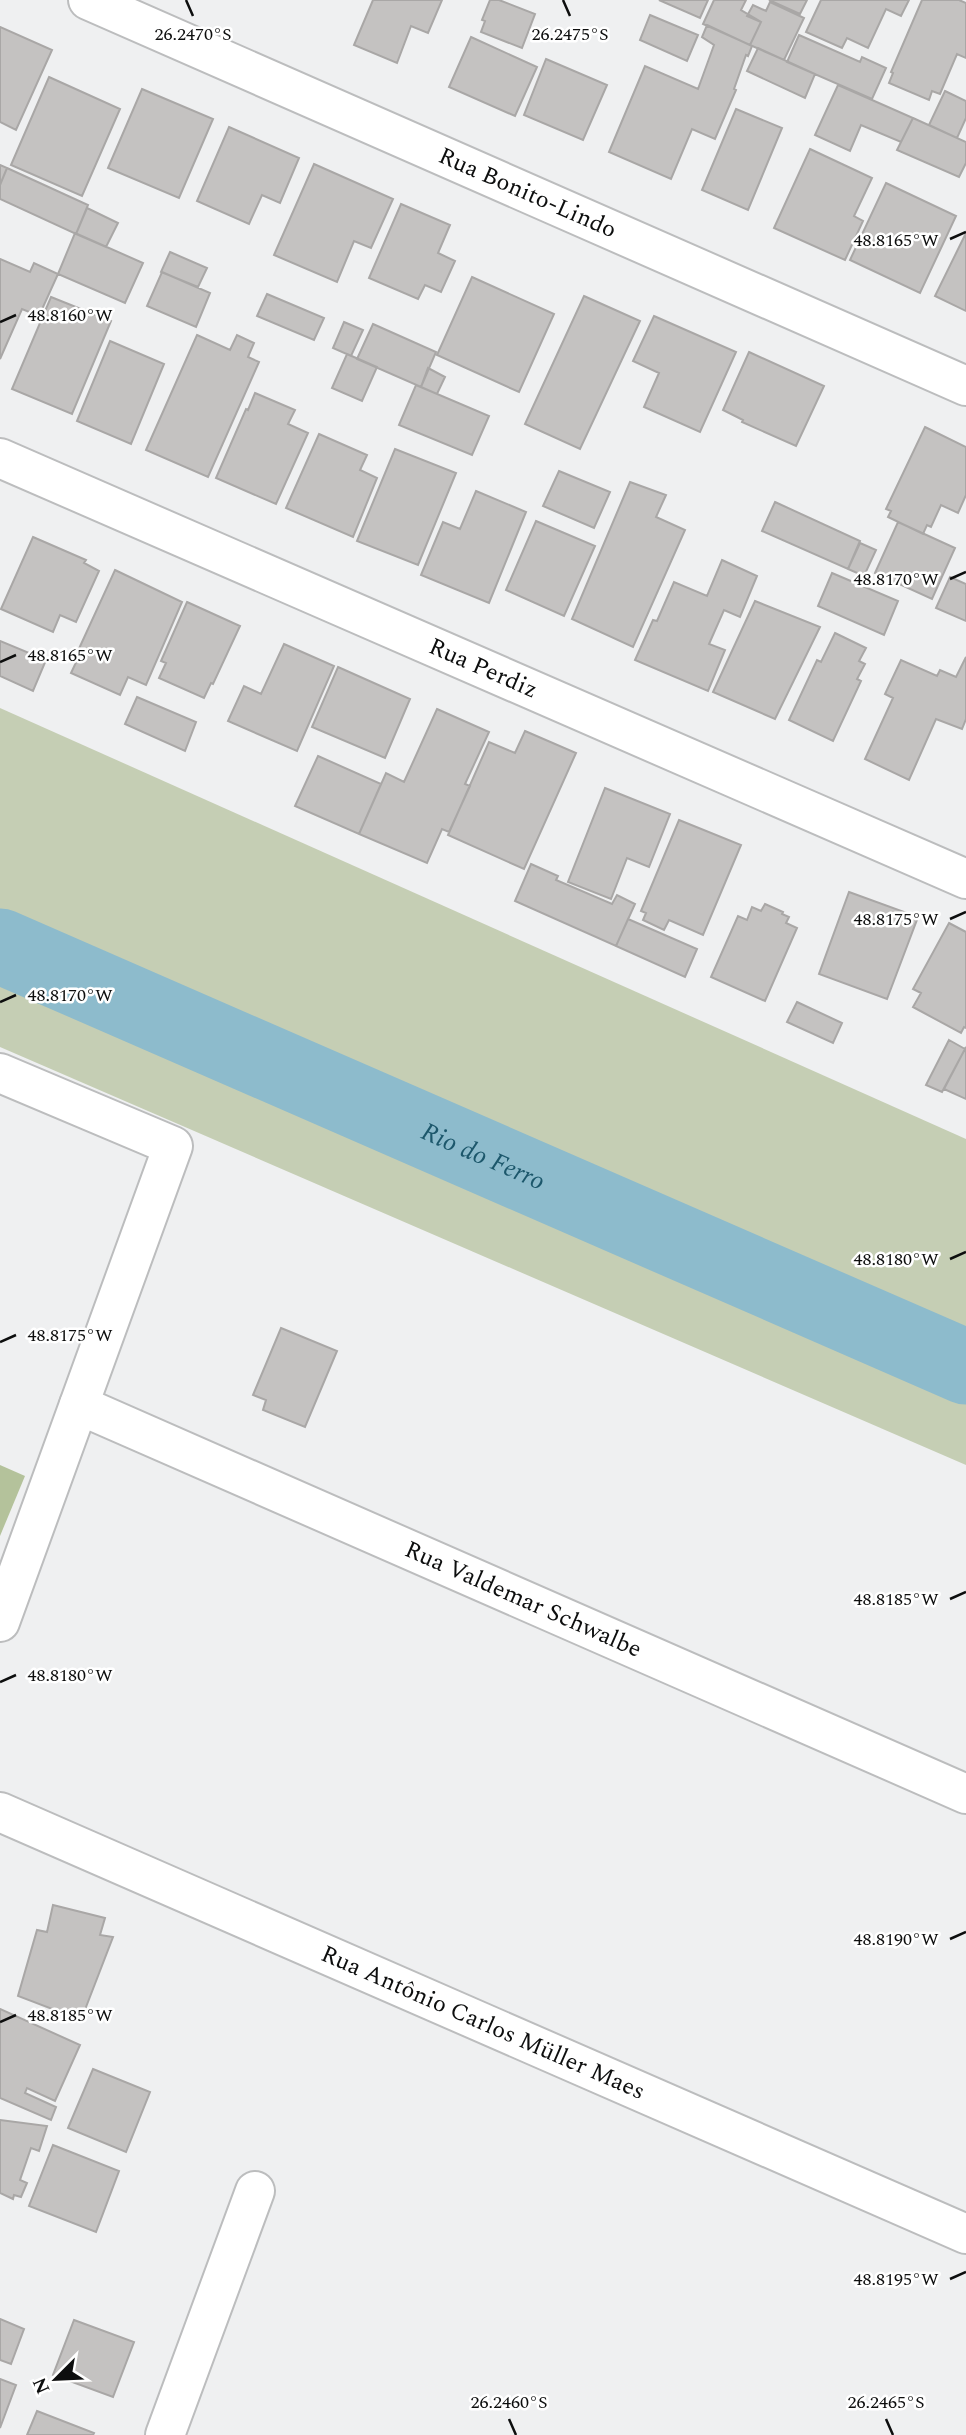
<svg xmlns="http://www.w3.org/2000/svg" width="966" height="2435" font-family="Spectral,serif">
  <rect width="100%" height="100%" fill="#eff0f1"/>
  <path fill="#c5ceb4" d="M0 708 966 1139V1465L0 1047Z"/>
  <path fill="#b4c29b" d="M0 1465 25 1476 0 1536Z"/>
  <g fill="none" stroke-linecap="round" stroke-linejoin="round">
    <path stroke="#8dbbcc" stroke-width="75" id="s1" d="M0 946 966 1367"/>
  </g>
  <path fill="#c4c2c1" stroke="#a9a7a6" stroke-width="2" d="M373 0H442L428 33 411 26 397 63 354 45Z
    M490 0H499L535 14 522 48 481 32 485 21 482 20Z
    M659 0H708L700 18Z
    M714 0H746L741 10 761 22 750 45 703 24Z
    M769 0H807L800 14Z
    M821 0H909L901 16 886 9 868 48 847 38 842 48 806 32Z
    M922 0H959L966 3V58L957 54 940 94 932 91 929 100 889 83 893 73 891 72Z
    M770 2 804 18 784 60 750 45 761 22 747 16 753 5 766 11Z
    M650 15 698 35 687 61 640 40Z
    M707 25 752 46 748 56 746 55 734 89 736 90 715 139 692 129 671 179 609 152 645 66 698 89 714 45 702 37Z
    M0 27 52 50 16 130 0 122Z
    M799 35 860 62 862 57 886 68 872 99 787 62Z
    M471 37 537 67 515 116 449 87Z
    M758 48 815 74 805 98 747 71Z
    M546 59 607 85 583 140 524 115Z
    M49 77 120 109 82 196 11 165Z
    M838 85 913 118 901 142 861 125 850 151 815 135Z
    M142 89 213 119 179 198 108 168Z
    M945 91 966 101V118L957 138 929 125Z
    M736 109 782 128 748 210 702 190Z
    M913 118 966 142V163L959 177 897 150Z
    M229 127 299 158 280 203 262 195 249 224 197 201Z
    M810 149 872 178 854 216 863 221 845 260 774 228Z
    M314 164 393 199 371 248 354 241 337 282 274 255Z
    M0 165 7 168 0 185Z
    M7 168 88 205 76 234 0 199V185Z
    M886 183 956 216 920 293 850 260Z
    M401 204 450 225 438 253 455 261 441 292 425 285 418 299 369 278Z
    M87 208 118 223 106 247 76 234Z
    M75 233 143 263 125 303 58 274Z
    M966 233V311L935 296Z
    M170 252 207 268 198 287 161 272Z
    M0 259 30 272 34 263 58 274 39 316 22 309 0 359Z
    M162 272 210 293 196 327 147 306Z
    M472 277 554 314 519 392 437 355Z
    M267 294 324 318 314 340 257 316Z
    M584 296 640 321 580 449 525 424Z
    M51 297 111 321 72 414 12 389Z
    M654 316 736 352 700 432 644 407 659 373 633 361Z
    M344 322 363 330 351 356 333 348Z
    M373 324 436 352 421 387 357 359Z
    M197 335 230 350 237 335 254 343 248 357 259 362 208 477 146 450Z
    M110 341 164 364 131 444 77 421Z
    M749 352 824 386 796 446 742 422 743 420 723 410Z
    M347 354 377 367 362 401 332 388Z
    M428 368 445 377 437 394 421 387Z
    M416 385 489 416 472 455 399 425Z
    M255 393 295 410 288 424 308 433 276 504 216 478 246 409 248 410Z
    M925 427 966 447V495L958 513 941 505 931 527 927 525 923 534 888 517 891 511 886 509Z
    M319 434 367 455 360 470 377 478 353 537 286 508Z
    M395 449 456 473 418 565 357 541Z
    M559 471 610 492 594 528 543 506Z
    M630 482 666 495 656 517 685 530 633 647 572 619Z
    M476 491 526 512 489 603 421 575 443 522 460 529Z
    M775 502 860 541 848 569 762 531Z
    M536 521 595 546 564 616 506 590Z
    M898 522 955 548 932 599 875 573Z
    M33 537 86 560 84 563 99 571 76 622 60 615 53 632 1 609Z
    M860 543 876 550 864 576 848 569Z
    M722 560 757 576 740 617 724 610 709 644 725 650 708 691 635 660 653 620 657 621 674 582 707 596Z
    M115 570 182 602 146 685 128 677 120 695 71 673 80 654 77 653Z
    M832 573 898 601 884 635 818 606Z
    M950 577 966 584V621L936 608Z
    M755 601 820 627 775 719 713 692Z
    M187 602 240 626 213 684 211 683 204 698 159 678 166 663 161 661Z
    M835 633 866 648 859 661 865 664 857 679 861 681 833 741 789 720 817 660 821 662Z
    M0 641 46 660 33 691 0 676Z
    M284 644 334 666 297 751 228 721 244 686 261 694Z
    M966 657V719L962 729 936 719 909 780 865 759 893 698 885 694 901 660 937 676 940 670 956 677Z
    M338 667 410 699 385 758 312 727Z
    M137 697 196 722 185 751 125 724Z
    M437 709 489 732 465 784 470 786 449 832 442 829 427 863 359 834 386 773 404 782Z
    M525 731 576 753 524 869 448 835 489 742 515 753Z
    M318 756 381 784 359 834 295 806Z
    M605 788 670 814 649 867 627 858 611 899 568 882Z
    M679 820 741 845 703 935 669 920 664 930 643 920 646 913 641 911Z
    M531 864 558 876 556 880 612 904 617 895 635 904 616 946 515 901Z
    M849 892 918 917 887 999 819 974Z
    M765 904 783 912 782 914 789 917 786 923 797 928 765 1001 711 977 738 916 747 920 752 907 761 911Z
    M628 919 697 949 685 977 616 946Z
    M949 923 966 932V1028L964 1027 961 1033 913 1007 921 993 913 989Z
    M797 1002 842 1023 833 1043 787 1022Z
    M949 1040 965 1049 942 1092 926 1085Z
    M966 1047V1099L944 1089Z
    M281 1328 337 1351 305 1427 263 1410 266 1400 253 1395Z
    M53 1905 105 1918 100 1935 113 1937 81 2020 18 1996 37 1930 47 1932Z
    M0 2009 80 2045 55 2101 27 2088 25 2093 56 2107 51 2120 0 2098Z
    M93 2069 150 2092 126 2152 68 2128Z
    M0 2120 47 2126 39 2151 31 2148 20 2180 27 2183 21 2197 14 2195 13 2199 0 2193Z
    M53 2145 119 2171 96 2232 29 2206Z
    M0 2319 24 2329 11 2364 0 2360Z
    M74 2320 134 2342 113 2397 53 2375Z
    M0 2379 16 2385 0 2428Z
    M37 2411 94 2433 93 2435H27Z"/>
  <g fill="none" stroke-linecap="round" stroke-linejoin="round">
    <g stroke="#bcbdbe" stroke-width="42">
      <g id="minor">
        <path id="s2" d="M88 0 966 386"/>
        <path id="s3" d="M0 458 966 879"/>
        <path d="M0 1073 173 1146 0 1622"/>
        <path id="s4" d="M79 1405 966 1794"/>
        <path id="s5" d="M0 1812 966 2234"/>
        <path d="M165 2435 255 2191"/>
      </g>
    </g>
    <use href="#minor" stroke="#fff" stroke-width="38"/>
  </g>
  <path fill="none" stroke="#0d0e0e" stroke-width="2.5" d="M186 0 193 16M563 0 570 16M950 239 966 232M0 322 16 315M950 579 966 572M0 662 16 655M950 919 966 912M0 1002 16 995M950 1259 966 1252M0 1342 16 1335M950 1599 966 1592M0 1682 16 1675M950 1939 966 1932M0 2022 16 2015M950 2279 966 2272M509 2419 516 2435M886 2419 893 2435"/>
  <g text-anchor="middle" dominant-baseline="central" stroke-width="5" stroke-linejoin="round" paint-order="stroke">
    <g font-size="24" fill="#0d0e0e" stroke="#fff">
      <text stroke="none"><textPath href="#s2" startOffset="480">Rua Bonito-Lindo</textPath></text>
      <text stroke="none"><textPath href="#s3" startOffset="527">Rua Perdiz</textPath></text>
      <text stroke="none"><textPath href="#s4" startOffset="485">Rua Valdemar Schwalbe</textPath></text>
      <text stroke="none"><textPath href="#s5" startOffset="527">Rua Antônio Carlos Müller Maes</textPath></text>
    </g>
    <g font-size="26" font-style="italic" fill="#1c576b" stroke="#fff">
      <text stroke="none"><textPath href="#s1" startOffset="527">Rio do Ferro</textPath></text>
    </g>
  </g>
  <g font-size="18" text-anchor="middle" fill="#0d0e0e" stroke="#fff" stroke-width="5" stroke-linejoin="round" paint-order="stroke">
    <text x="193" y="40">26.2470°S</text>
    <text x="570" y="40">26.2475°S</text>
    <text x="896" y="246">48.8165°W</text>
    <text x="70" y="321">48.8160°W</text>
    <text x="896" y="585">48.8170°W</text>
    <text x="70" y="661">48.8165°W</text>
    <text x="896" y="925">48.8175°W</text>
    <text x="70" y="1001">48.8170°W</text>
    <text x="896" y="1265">48.8180°W</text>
    <text x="70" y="1341">48.8175°W</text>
    <text x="896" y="1605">48.8185°W</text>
    <text x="70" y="1681">48.8180°W</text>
    <text x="896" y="1945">48.8190°W</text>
    <text x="70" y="2021">48.8185°W</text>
    <text x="896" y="2285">48.8195°W</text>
    <text x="509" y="2408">26.2460°S</text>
    <text x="886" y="2408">26.2465°S</text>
  </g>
  <g transform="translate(56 2379) rotate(246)" stroke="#ffffff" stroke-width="5" paint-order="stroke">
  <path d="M0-5L12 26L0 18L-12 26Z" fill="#0d0e0e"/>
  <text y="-10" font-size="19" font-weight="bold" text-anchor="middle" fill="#0d0e0e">N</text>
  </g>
</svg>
